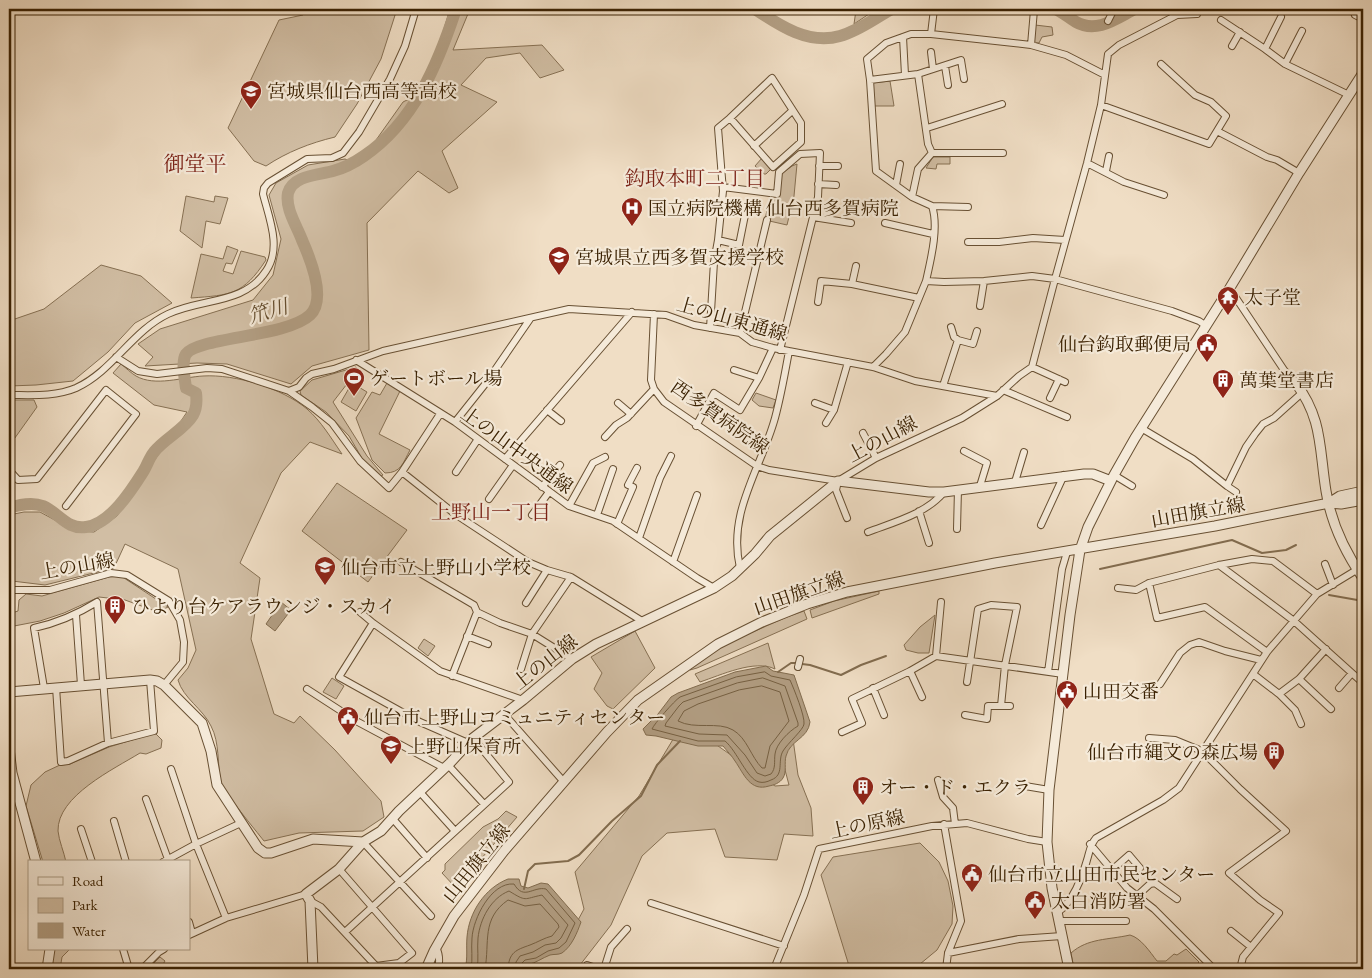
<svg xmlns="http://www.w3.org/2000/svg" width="1372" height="978" font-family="'EB Garamond','Noto Serif JP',serif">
  <rect width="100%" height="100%" fill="#f0dec5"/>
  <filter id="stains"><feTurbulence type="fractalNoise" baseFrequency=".004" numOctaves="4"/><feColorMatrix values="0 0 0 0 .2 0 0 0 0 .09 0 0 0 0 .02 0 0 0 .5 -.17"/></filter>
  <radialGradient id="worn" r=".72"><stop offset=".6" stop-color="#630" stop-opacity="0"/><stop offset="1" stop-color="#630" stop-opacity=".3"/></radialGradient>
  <path fill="#d1bea4" stroke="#867053" d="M306 9H397L381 59 357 104 335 137C310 143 287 152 266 166L254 161 228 128 279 20 303 15Z
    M450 9H470L453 50 542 45 564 70 540 78 520 53 486 58 461 85 497 102 442 151 458 188 449 193 418 171 367 223 369 350 312 366 291 384 227 364 197 363 145 366 153 357 138 344 160 329 253 300 273 275 281 239 269 195 276 183 308 165 345 159 359 164 403 102 425 91Z
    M853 9H871L872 12 854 24 856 10Z
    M1035 25 1052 27 1053 35 1042 37 1039 43 1034 42Z
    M890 81 894 106H873L872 83Z
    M933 157H950V164H937L936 169 926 168Z
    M762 158 772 168 766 174H764L755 166Z
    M797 164 794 196 787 225 765 220 769 200H778L781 174 792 166Z
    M186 196 214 202 215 196 228 198 220 224 206 221 202 248 180 231Z
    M227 246 238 250 232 264 226 263 223 271 233 274 241 251 265 257 266 260C243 295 231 295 191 298L201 254 223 259Z
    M101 265 141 276 172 303 135 323 108 352 73 381 36 385 9 386V321L44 309Z
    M121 364C126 368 131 373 136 376 155 387 183 377 203 376 235 374 282 388 307 409 321 421 331 438 342 454L310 442 281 473 240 563 260 578 251 639 274 714 294 723 300 716 335 750 381 801 384 817 363 831 299 833 264 841C256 831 224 792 221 783 217 764 220 743 211 726 203 709 183 698 178 680L188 668 196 650 178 569 125 544 114 568 45 585 12 581 9 577V515L24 512H40L75 531 94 532 117 516 187 412 154 405 113 373Z
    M356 367 357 371 333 402 367 456 383 475 379 477 363 460 349 436 326 412 301 395 300 391 312 380Z
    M352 383 367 392 356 411 341 402Z
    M387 383 400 391 379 434 410 450C403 463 401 473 385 473L372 460 356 418 372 392 380 395Z
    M756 393 776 400 773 408 759 406 752 400Z
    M9 400H34L37 407 12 442 9 443Z
    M337 483 407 530 368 582 302 531Z
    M121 576 168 607 158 612 125 600 99 597 64 613 40 621 9 627V614L18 611 19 600 26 594 42 596 109 577Z
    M879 591V594L812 618 810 610 834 601Z
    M804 611 807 619 697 668 690 670 688 668 732 641 787 617Z
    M935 615 929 653H918L906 650 904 645 920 627Z
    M635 631 655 668 613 709 607 706 594 689 602 673 591 657Z
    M424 639 435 646 428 656 418 648Z
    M768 643 775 669C755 659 721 675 700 682L695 674Z
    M332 678 344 686 336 699 323 692Z
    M678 731 711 741 775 786 789 785 779 747 793 739 798 775 811 808 813 836 784 834 777 860 725 857 715 829 667 833 642 856 611 925 580 965 560 969H516L564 946 584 909 575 872 639 796Z
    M155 733 162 740 161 748 146 754 140 753C114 769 57 796 58 831 59 841 64 852 66 862H43L26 806 31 785 45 772 60 765 70 764 109 747Z
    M506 811 517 817 456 888 442 873 445 870V864L483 827 498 819Z
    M920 843 939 862 948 881 953 906 952 924 937 950 914 969H850L821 875 833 857Z
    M1130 935C1141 938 1150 952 1157 961H1166L1174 954 1177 955 1186 949 1199 962 1192 969H1074L1071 953C1088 938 1108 940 1130 935Z
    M53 949H70L62 957 60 969H51Z
    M160 957 165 961 160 969H148Z
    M276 964 302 965 304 969H266Z"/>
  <path fill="#b29e83" stroke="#826c4f" d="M281 602 291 610 275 631 266 624Z
    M766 666 773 671 794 675 810 722C808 739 790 740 786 756 784 763 787 772 783 778 780 783 774 785 769 786 750 792 744 774 735 761 732 756 727 751 723 746H698L656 736 646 735 643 729 658 714 671 697 678 693 735 672Z
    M508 879H519L521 886 528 888 541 883 548 884 581 922C577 933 572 946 562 953 558 955 554 954 550 955 542 958 536 963 527 965L526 969H465C468 958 466 948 467 937 469 912 485 888 508 879Z"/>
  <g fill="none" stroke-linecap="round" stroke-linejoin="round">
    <path stroke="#766042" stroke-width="1" d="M765 672 771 676 790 680C794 689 805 716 804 724 804 729 787 744 783 751 777 761 785 775 771 780 767 782 763 783 759 782 747 779 737 751 725 741H698L652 729C654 724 674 701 680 697L736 677Z
      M763 678 785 686 798 723V726C789 731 776 744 775 754 774 762 776 768 771 774L765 776 757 773 745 755 727 735 699 734 665 726 666 723 679 706 683 702 737 683Z
      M762 686 780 692 789 721 770 746 765 768H762C751 757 747 738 733 730 718 721 695 730 678 721L684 711 698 704 739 690Z
      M471 969C473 958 471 949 472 938 473 919 491 882 514 884 524 901 533 886 546 889L575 923 566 942 559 948 548 951 536 958 525 960 522 963V969
      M477 969C479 958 477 949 478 938 480 919 491 898 509 891 527 902 523 899 542 895L568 925 561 938 556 943 545 945 533 952 520 956 516 962 515 969
      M485 969C490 942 481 919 508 900L525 906 540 904 558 924 559 927 552 936C544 938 538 942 530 945 516 950 509 952 508 969"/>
    <path stroke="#826c4f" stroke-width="2" d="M1100 569 1232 540 1262 553 1286 550 1296 545
      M1329 595 1363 601
      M802 664 810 665 841 675 861 665 886 656
      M778 672 791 663H798
      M524 889 528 871 535 864 568 861 579 855 612 821 641 796 657 765 680 741"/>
    <path stroke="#b29e83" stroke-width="12" d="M755 9C780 26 809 45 840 36 859 31 875 18 892 9
      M1056 9C1063 13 1070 18 1076 22 1097 34 1117 18 1135 9
      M9 508C18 505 33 502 43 506 59 513 67 530 86 527 110 524 131 491 143 472 147 466 149 458 154 452 164 439 185 429 193 415 197 408 197 401 196 393L186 388C185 379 181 362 186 354 198 337 287 337 310 315 327 299 310 258 302 240 297 226 285 209 288 193 293 175 319 175 333 171 344 168 354 163 364 156 414 122 438 64 456 9"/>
    <g stroke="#685033" stroke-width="8">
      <path id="minor" d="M820 9H834
        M1017 9 1034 10 1031 45
        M1355 15 1363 19
        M1221 20 1265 49 1285 64 1349 95
        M1108 21 1114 9
        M931 34 934 9
        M903 37 905 75
        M1232 46 1240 32
        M1265 49 1281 17
        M931 52 933 69
        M1285 64 1302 31
        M945 66 948 85
        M918 74 928 144 932 153
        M870 80 918 74 961 60 964 79
        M1101 105 1209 144 1226 116 1211 102 1195 95 1161 64
        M927 128 1002 104
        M1217 131 1267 157 1277 160 1299 173
        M754 146 792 111
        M1087 163 1124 182 1164 195
        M819 166H838
        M1106 171 1109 156
        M818 184 836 185
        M896 185 900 164
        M723 187 777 194 779 172 800 154 820 153 818 197 780 350
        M912 197 876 171 870 80 867 59 886 43 911 34H931L1031 45 1066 55 1105 75
        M932 206 968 207
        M813 217 851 223
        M885 223 933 234
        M718 240 739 245 746 210 722 206
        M968 242H999L1033 238 1065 240
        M926 281C931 259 939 227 932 206L912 197 918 169 932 153H1003
        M852 284 856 266
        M1228 291 1236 298 1284 370 1295 382
        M818 302 821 281 852 284 919 298
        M980 306 984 281
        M654 314 651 380 654 389 664 402 757 466 769 470 838 481
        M951 327 954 337 958 340
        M710 328 714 262 718 240 723 191 718 128 730 118 773 167 801 142V123L772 78 730 118
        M740 333 767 220
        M116 357 138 371 157 374 207 368 222 369 289 391 312 407 332 423 360 461 389 488 402 472 440 414
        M356 360 455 422 569 506 613 521 697 578 714 588
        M873 367 886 354 905 332 926 281 944 282 984 281 1032 276 1055 279 1087 163 1101 105 1108 54 1119 45 1177 15 1197 14
        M1032 367 1065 382
        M734 370 759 378
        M943 386 958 340 973 344 977 331
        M1003 390 1067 417
        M289 391 299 387 306 378 312 374 334 369 383 351 569 309 666 315 694 325 740 333 752 342 773 348 873 367 915 381 997 396
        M9 395C31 395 55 397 76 388 113 371 132 331 168 314 201 298 244 305 266 271 282 248 269 218 263 194L264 188 268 183 307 159 332 158 343 153 359 132 390 79 405 46 416 9
        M1050 398 1059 379
        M618 403 631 414
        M815 403 834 410
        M547 410 561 421
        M455 422 486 383 530 319
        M826 423 834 410 848 362
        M696 426 714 393 740 410 759 378 773 348
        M1141 428 1193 459 1227 486
        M863 433 876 458
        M605 437 616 425 627 418 654 389
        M964 451 987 463 980 486
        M505 459 632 312
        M9 463 10 471 18 480 37 479 106 390 136 414 66 506
        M402 472 455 514 528 562 547 570 571 577 642 621
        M456 472 478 439
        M1114 475 1132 486
        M838 481 876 458 962 418 997 396 1019 376 1032 367 1055 279 1172 311 1199 321 1205 325
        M838 481 836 490 847 518
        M1015 482 1024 452
        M542 487 560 465
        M1236 492 1227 486 1246 447 1255 434 1263 424 1274 418 1303 392
        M489 499 513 465
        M569 506 593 463 605 457
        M919 511 929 543
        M532 515 549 492
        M597 515 613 469
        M617 524 633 487 628 485 637 468
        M1041 525 1064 475
        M957 529 958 489
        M868 532C894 522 926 514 944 492
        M639 538 660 478 671 456
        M401 562 474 605 477 612 500 623 532 634 572 659
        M673 562 697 495
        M1325 564 1333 585
        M1219 565 1294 621 1363 683
        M740 568C727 512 761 469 775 418 781 396 785 373 789 351
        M1149 583 1157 618 1205 607 1267 652
        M1118 588 1136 590 1149 583 1219 565 1252 559 1273 561 1317 594
        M9 590H50L111 573 127 575 169 601 180 620 184 642 183 662 164 685
        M526 603 547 570
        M360 612 373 623
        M76 615 81 685
        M467 636 488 644
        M936 656 941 602
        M798 667 800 659
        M521 669 532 634 571 577
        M910 671 922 697
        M1048 672 1062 569 1067 552
        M1253 674 1279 694 1295 710 1301 724
        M452 676 477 612
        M1299 679 1331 709
        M967 682 978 609 991 605 1017 607 1005 665 1001 706
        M1160 684 1180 653 1190 645 1199 642 1225 651 1261 660
        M56 687 61 762 68 761 108 743 154 731 150 680
        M44 688 34 628C57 623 76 615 97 602L108 743
        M873 688 884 715
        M1339 688 1352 673
        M307 689 358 722 444 768
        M1279 694 1299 679 1326 649
        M504 714 564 782
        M965 715 987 719 988 706H1010
        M842 732 862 723 852 699 910 671 936 656 1063 674
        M1149 738 1175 740 1202 751 1240 789 1286 831 1229 873 1260 900 1279 913 1243 957 1240 969
        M468 743 420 722 339 677 373 623 440 671 523 700
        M448 765 484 804
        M171 769 196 844 241 823
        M938 780 943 797 953 808 955 824
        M1019 785 1049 790
        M419 791 455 831
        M146 799 169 862
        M393 819 427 858
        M114 821 126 862
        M944 824 961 921 948 953 946 969
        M81 829 92 862
        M363 842 431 916
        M1090 844 1127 888 1154 909 1214 969
        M163 862 196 844 226 918
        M1112 870 1129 855 1140 868
        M1138 895 1150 884 1155 883 1177 899
        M310 901 321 907 376 966 399 963 412 953 339 869
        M651 903 784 946
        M1058 912C1072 903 1083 876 1087 860 1090 850 1090 845 1096 838L1163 800 1179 788 1267 652 1317 594 1363 566
        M1060 921H1126
        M189 922 192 933
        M1231 931 1251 947
        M345 932 509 782 473 738
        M189 935 226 918 306 894
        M436 947C440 955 440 961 438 969
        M123 949 129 969
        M948 953 1019 939 1062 936
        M587 965 599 969
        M142 969 159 952 164 949
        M604 969 611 947 627 929
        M774 969 804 895 819 849 932 826 967 823 1028 839 1047 842"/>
    </g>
    <g stroke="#685033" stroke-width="11">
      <path id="tertiary" d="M1295 382C1323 419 1319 448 1326 491 1331 522 1345 552 1363 578
        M1329 503 1340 496 1363 491
        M9 692 150 680 157 681 164 685 202 723 211 751 217 785 258 848 265 853H271L313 839 363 842 381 831 399 811 450 763 473 738 523 700 572 659 596 644 714 588 732 576 755 554 770 536 838 481 929 492H944L1084 474H1093L1111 481
        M9 748 12 773 36 862
        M47 969 50 949
        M313 969 310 901 306 894 339 869 363 842
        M426 969 434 951 454 916 504 851 607 732 638 700 718 644 762 622 807 604 847 592 995 563 1215 526 1329 503 1341 504 1363 500
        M1069 969 1052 888 1047 842 1049 790 1070 615 1080 550 1088 527 1114 475 1135 438 1228 291 1299 173 1363 73"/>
    </g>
    <use href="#minor" stroke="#f5ead9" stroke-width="6"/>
    <use href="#tertiary" stroke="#f5ead9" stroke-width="9"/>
  </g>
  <defs>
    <g id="school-pin" transform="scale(1.125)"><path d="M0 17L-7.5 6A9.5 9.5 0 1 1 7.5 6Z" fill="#8f2418" stroke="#f5ead9"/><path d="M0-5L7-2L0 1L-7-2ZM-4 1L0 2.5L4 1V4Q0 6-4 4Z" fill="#fff"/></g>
    <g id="hospital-pin" transform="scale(1.125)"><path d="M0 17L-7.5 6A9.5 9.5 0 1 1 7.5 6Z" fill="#8f2418" stroke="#f5ead9"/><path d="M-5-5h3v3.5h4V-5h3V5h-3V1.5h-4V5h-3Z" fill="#fff"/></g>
    <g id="temple-pin" transform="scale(1.125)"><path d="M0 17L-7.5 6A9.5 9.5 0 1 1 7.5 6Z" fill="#8f2418" stroke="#f5ead9"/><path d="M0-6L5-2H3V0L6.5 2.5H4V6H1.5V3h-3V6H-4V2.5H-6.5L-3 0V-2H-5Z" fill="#fff"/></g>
    <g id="civic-pin" transform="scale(1.125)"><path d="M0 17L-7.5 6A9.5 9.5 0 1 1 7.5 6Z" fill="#8f2418" stroke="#f5ead9"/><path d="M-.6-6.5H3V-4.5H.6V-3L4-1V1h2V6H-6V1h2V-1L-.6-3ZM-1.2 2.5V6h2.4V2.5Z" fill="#fff"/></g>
    <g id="stadium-pin" transform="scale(1.125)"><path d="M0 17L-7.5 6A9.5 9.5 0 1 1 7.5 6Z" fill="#8f2418" stroke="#f5ead9"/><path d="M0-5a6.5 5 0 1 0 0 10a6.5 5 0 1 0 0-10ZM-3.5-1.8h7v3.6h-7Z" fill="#fff"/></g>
    <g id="building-pin" transform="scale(1.125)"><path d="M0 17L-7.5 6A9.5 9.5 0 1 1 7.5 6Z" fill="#8f2418" stroke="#f5ead9"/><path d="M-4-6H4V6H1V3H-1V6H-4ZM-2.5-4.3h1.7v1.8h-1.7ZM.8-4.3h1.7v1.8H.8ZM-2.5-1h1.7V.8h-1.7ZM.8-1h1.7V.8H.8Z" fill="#fff"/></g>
  </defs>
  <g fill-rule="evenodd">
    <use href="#school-pin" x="251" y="91"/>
    <use href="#hospital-pin" x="632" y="208"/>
    <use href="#school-pin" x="559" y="257"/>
    <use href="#temple-pin" x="1228" y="297"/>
    <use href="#civic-pin" x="1207" y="344"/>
    <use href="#stadium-pin" x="354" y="378"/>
    <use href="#building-pin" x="1223" y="380"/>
    <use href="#school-pin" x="325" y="567"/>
    <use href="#building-pin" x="115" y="606"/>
    <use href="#civic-pin" x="1067" y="691"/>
    <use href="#civic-pin" x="348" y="717"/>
    <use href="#school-pin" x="391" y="746"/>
    <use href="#building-pin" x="1274" y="752"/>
    <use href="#building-pin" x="863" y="787"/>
    <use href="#civic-pin" x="972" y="874"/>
    <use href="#civic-pin" x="1035" y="901"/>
  </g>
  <g text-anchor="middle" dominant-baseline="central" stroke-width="4.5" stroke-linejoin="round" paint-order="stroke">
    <g font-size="19" fill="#3a2102" stroke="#f5ead9" text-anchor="start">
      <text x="267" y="91">宮城県仙台西高等高校</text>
      <text x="648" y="208">国立病院機構 仙台西多賀病院</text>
      <text x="575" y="257">宮城県立西多賀支援学校</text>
      <text x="1244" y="297">太子堂</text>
      <text x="1191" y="344" text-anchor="end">仙台鈎取郵便局</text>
      <text x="370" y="378">ゲートボール場</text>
      <text x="1239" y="380">萬葉堂書店</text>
      <text x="341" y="567">仙台市立上野山小学校</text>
      <text x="131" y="606">ひより台ケアラウンジ・スカイ</text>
      <text x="1083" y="691">山田交番</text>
      <text x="364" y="717">仙台市上野山コミュニティセンター</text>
      <text x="407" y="746">上野山保育所</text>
      <text x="1258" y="752" text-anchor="end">仙台市縄文の森広場</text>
      <text x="879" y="787">オー・ド・エクラ</text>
      <text x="988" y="874">仙台市立山田市民センター</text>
      <text x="1051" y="901">太白消防署</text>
    </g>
    <g font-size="19" fill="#3a2102" stroke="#f5ead9">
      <text transform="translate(732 319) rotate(16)">上の山東通線</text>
      <text transform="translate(720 417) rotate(35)">西多賀病院線</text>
      <text transform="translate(882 439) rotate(-28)">上の山線</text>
      <text transform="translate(517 450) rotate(36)">上の山中央通線</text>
      <text transform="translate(1198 512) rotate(-10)">山田旗立線</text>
      <text transform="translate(77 566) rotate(-10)">上の山線</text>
      <text transform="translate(799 593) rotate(-19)">山田旗立線</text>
      <text transform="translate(545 662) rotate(-38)">上の山線</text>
      <text transform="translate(867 824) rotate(-12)">上の原線</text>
      <text transform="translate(476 863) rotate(-51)">山田旗立線</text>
    </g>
    <g font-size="20" fill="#7a1f14" stroke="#f5ead9">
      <text x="695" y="178">鈎取本町二丁目</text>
      <text x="491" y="512">上野山一丁目</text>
    </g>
    <g font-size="20" font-style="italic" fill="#644d2f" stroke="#f5ead9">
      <text transform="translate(268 311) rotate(-16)">笊川</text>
    </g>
    <g font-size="21" fill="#7a1f14" stroke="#f5ead9">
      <text x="195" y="163">御堂平</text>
    </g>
  </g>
  <rect width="1372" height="978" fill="none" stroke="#f0dec5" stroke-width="30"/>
  <rect x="10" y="10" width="1352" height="958" fill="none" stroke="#3a2102" stroke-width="2.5"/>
  <rect x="15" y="15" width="1342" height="948" fill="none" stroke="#3a2102"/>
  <rect x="28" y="860" width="162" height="90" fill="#f5ead9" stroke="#aa9a83"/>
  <rect x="38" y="877" width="25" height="8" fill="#f5ead9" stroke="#aa9a83"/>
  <text x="72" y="886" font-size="15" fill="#3a2102">Road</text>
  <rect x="38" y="898" width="25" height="15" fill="#d1bea4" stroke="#aa9a83"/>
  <text x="72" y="910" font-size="15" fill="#3a2102">Park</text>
  <rect x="38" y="923" width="25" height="15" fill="#b29e83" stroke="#aa9a83"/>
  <text x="72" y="936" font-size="15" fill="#3a2102">Water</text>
  <rect width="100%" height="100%" filter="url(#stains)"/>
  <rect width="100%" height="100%" fill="url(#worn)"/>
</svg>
